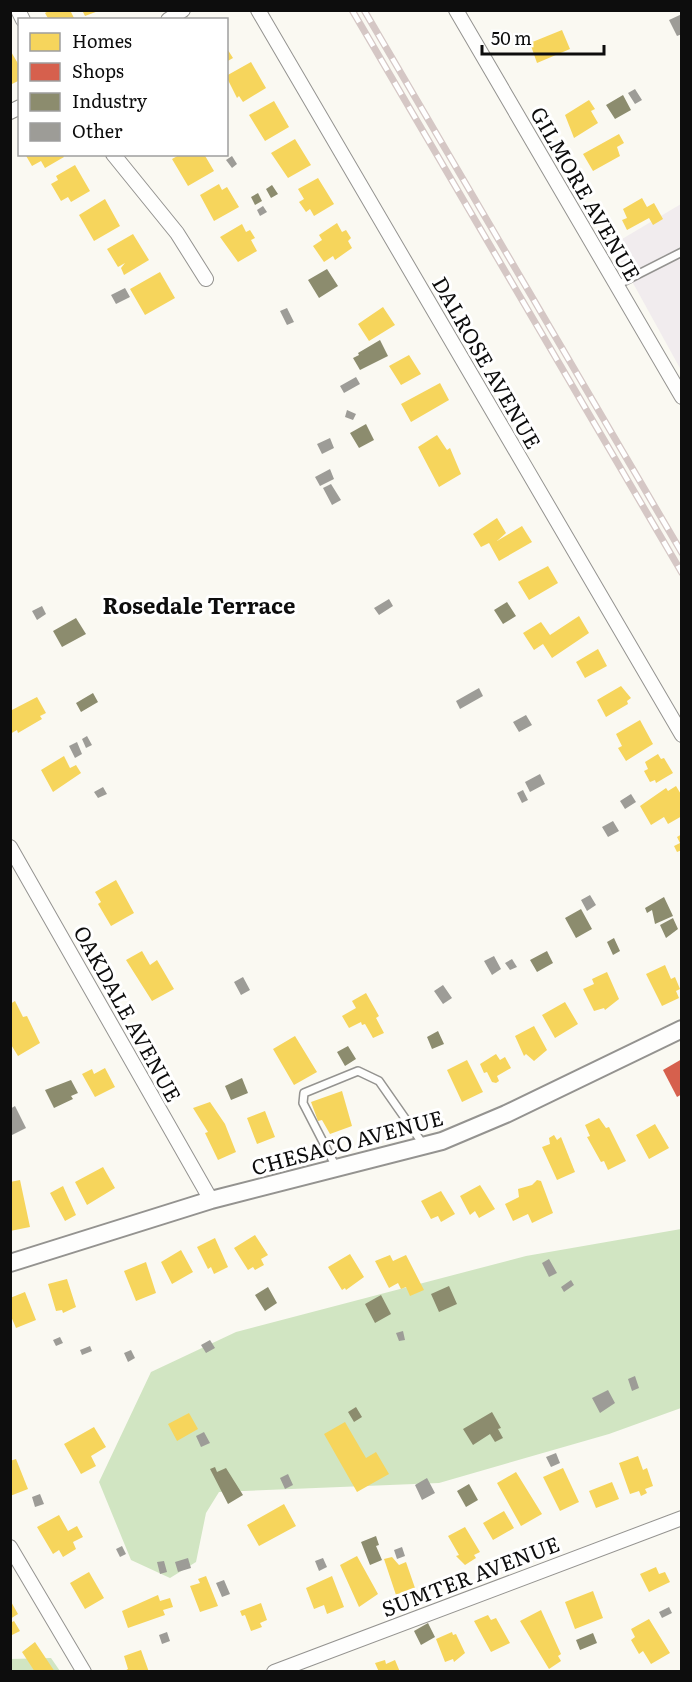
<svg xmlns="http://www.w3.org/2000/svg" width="692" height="1682" font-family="Literata,serif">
  <rect width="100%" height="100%" fill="#faf9f2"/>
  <path fill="#f1ecee" d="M681 204V370L612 245Z"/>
  <path fill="#d1e5c2" d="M681 1229V1408L609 1434 439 1483 219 1492 206 1513 196 1562 170 1578 131 1560 99 1482 151 1372 236 1332 526 1256Z
    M51 1658 60 1671H11L10 1659Z"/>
  <path fill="#f6d55c" d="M50 10H70L75 20H49L45 13Z
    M82 10H101L85 16Z
    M562 30 570 49 537 63 530 43Z
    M226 47 233 58 226 62Z
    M10 50 20 67V80L10 85Z
    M251 62 266 88 243 102 239 96 237 98 226 76Z
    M589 100 595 109 591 111 598 123 574 138 565 115Z
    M274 101 289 127 265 141 249 115Z
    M619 134 624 143 617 147 620 156 593 171 583 154Z
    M295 139 311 165 288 178 271 153Z
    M25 154H62L64 157 45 168 41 161 32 166Z
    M181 154H204L214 171 188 186 172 159Z
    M75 165 90 191 71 202 68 197 61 201 51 184 58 180 56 176Z
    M318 178 334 204 314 216 310 209 306 212 299 202 304 199 298 189Z
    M219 184 222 190 227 187 239 207 214 221 200 195Z
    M642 198 647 207 654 203 663 219 653 225 649 218 627 230 622 220 627 218 623 209Z
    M105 199 120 226 94 241 79 215Z
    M337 223 342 232 346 230 351 238 348 241 352 248 335 260 333 256 324 262 313 246 322 240 319 235Z
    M242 224 246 232 250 230 255 238 251 240 257 251 238 262 220 237Z
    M133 234 149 260 124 275 121 268 125 263 118 267 107 249Z
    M160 272 175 298 145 315 130 289Z
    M383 307 395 325 369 341 358 324Z
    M409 355 421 374 401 385 389 366Z
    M440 383 449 400 411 422 401 404Z
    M437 435 447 450 450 448 461 474 439 487 418 447Z
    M497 518 506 533 497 541 522 526 532 542 499 561 489 543 481 547 473 534Z
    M548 566 558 583 529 600 518 582Z
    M579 616 589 633 552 658 543 644 534 650 523 633 541 622 550 635Z
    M598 649 607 666 585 678 576 662Z
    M621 686 631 698 627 701 628 704 606 717 597 700Z
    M37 697 46 713 40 716 42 719 18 733 17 730 10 734V711Z
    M640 720 653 744 626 761 618 748 622 746 616 734Z
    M658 754 661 759 664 758 673 773 656 783 655 780 650 782 644 771 648 769 645 762Z
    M64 756 70 768 76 765 81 773 53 792 41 770Z
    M676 786 682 796V816L668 824 664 817 651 825 640 806 666 788 668 791Z
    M682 834V850L677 852 674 846 680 843 677 837Z
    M116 880 134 913 111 926 98 904 101 902 95 892Z
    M142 951 150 965 157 960 174 989 152 1001 126 960Z
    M665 965 671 979 675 977 680 989 676 991 679 998 662 1006 646 974Z
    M607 972 619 999 605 1010 604 1008 594 1011 583 989 594 984 592 979Z
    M366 993 379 1016 376 1018 384 1033 373 1038 365 1024 362 1025 361 1022 349 1028 342 1016 356 1008 352 1001Z
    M15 1001 23 1017 27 1016 40 1043 18 1056 10 1043V1004Z
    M565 1002 578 1024 555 1038 542 1015Z
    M534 1026 547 1050 534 1061 526 1054 524 1056 515 1036Z
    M295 1036 317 1072 294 1085 273 1049Z
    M496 1054 500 1060 505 1057 511 1068 497 1076 499 1081 496 1083 492 1082 487 1072 484 1073 480 1064Z
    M467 1060 483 1092 462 1102 447 1070Z
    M105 1068 115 1087 95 1097 82 1074 92 1069 94 1074Z
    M342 1091 352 1126 330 1134 322 1120 318 1121 311 1102Z
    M210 1102 225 1124 236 1152 218 1160 205 1133 208 1132 193 1108Z
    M265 1111 275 1137 257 1144 247 1118Z
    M599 1118 606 1128 609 1127 626 1161 608 1170 604 1161 601 1162 587 1137 590 1136 585 1125Z
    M655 1124 669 1148 649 1159 636 1135Z
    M554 1135 557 1140 561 1137 575 1172 557 1180 542 1147 550 1144 549 1138Z
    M103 1167 115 1188 87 1205 75 1182Z
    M20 1180 30 1227 10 1231V1182Z
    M537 1180 541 1181 553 1213 532 1223 528 1214 513 1221 505 1204 519 1197 518 1189 532 1185Z
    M480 1185 495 1209 479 1218 475 1211 470 1215 460 1196Z
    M63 1186 76 1215 65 1221 50 1193Z
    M441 1191 455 1214 441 1222 438 1216 431 1219 421 1201Z
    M255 1235 268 1255 261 1259 264 1265 255 1270 253 1267 248 1270 234 1248Z
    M215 1238 228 1267 214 1274 211 1267 208 1269 197 1247Z
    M181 1250 193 1272 172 1284 161 1262Z
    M350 1254 364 1277 346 1290 345 1288 342 1290 328 1267Z
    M390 1255 393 1261 406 1255 424 1290 410 1296 406 1287 401 1289 398 1283 389 1288 375 1261Z
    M146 1262 156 1293 136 1301 124 1271Z
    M67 1279 76 1307 63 1313 62 1310 56 1311 48 1284Z
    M25 1292 36 1320 16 1328 10 1314V1298Z
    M189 1413 198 1429 177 1441 168 1424Z
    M345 1422 366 1458 376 1452 389 1474 357 1492 324 1434Z
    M94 1427 106 1447 91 1456 96 1466 81 1474 64 1444Z
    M638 1456 643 1470 647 1468 653 1486 645 1489 647 1493 641 1496 639 1491 630 1494 619 1463Z
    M16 1459 28 1489 10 1496V1461Z
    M563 1468 579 1502 560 1511 543 1477Z
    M516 1472 542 1514 521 1526 497 1483Z
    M612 1482 619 1499 596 1508 589 1491Z
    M284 1504 296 1526 259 1546 247 1525Z
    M504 1511 514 1528 493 1540 483 1523Z
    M59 1515 68 1531 77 1526 83 1537 73 1542 76 1549 63 1557 59 1550 53 1554 37 1527Z
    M465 1527 480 1552 474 1555 476 1558 465 1565 456 1556 459 1555 448 1536Z
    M357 1556 378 1594 359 1607 340 1565Z
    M392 1557 399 1565 406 1562 415 1588 396 1595 384 1559Z
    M656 1567 659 1574 665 1572 670 1582 649 1592 640 1574Z
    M89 1572 104 1598 85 1609 70 1583Z
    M206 1576 218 1606 200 1612 190 1586 200 1583 198 1579Z
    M332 1576 344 1607 327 1614 324 1605 314 1609 306 1588Z
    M593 1591 603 1618 575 1629 565 1602Z
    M158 1595 160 1601 170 1598 173 1607 163 1610 165 1615 128 1628 122 1611Z
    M10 1600 18 1614 10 1619Z
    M261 1603 267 1620 260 1623 262 1627 251 1631 245 1615 242 1616 240 1611Z
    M541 1610 561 1654 558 1656 561 1661 549 1669 520 1621Z
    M488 1615 491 1620 496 1618 510 1643 491 1652 474 1621Z
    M649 1619 670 1653 651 1664 643 1651 639 1654 631 1640 635 1637 631 1629Z
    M14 1621 20 1631 10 1636V1623Z
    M452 1632 453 1635 456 1634 465 1653 454 1662 453 1659 445 1662 436 1639Z
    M35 1642 55 1672H35L22 1652Z
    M141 1650 149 1672H123L128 1669 124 1656Z
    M385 1660 386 1664 395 1660 400 1672H379L375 1663Z"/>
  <path fill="#d6604d" d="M682 1059V1094L677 1097 663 1070Z"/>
  <path fill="#8c8c6e" d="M623 95 631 110 615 119 606 105Z
    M272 185 278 194 271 198 266 189Z
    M258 193 262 201 255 205 251 197Z
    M327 269 338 286 319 298 308 280Z
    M380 340 388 356 360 370 353 358 359 355 358 353Z
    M366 424 374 440 359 448 350 433Z
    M507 602 516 616 503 624 494 610Z
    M76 618 86 634 62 647 53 631Z
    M93 693 98 702 81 712 76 703Z
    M664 897 673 916 655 924 652 910 647 913 645 908Z
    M581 909 592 929 576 938 565 918Z
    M673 918 678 929 666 938 660 925Z
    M614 938 620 951 613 955 607 942Z
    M547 951 553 963 537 972 530 960Z
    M438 1031 444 1044 432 1049 427 1037Z
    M348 1046 356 1059 345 1066 337 1052Z
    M242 1078 248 1093 231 1100 225 1086Z
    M71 1080 78 1093 71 1096 73 1099 54 1108 45 1090Z
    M449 1286 457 1304 439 1312 431 1294Z
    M268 1287 277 1303 265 1311 255 1295Z
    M381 1295 391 1314 375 1323 365 1304Z
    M356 1407 362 1417 354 1422 348 1412Z
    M492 1412 501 1428 498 1429 503 1438 495 1442 490 1434 473 1445 463 1429Z
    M215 1467 217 1472 226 1468 243 1495 228 1504 210 1469Z
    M469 1484 478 1500 466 1507 457 1491Z
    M376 1536 379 1545 376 1546 382 1560 370 1565 361 1542Z
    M428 1623 435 1637 421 1645 414 1631Z
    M593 1633 597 1643 580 1650 576 1640Z"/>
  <path fill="#9d9c97" d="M682 14V34L677 36 669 20Z
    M635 89 642 100 635 104 628 93Z
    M232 156 237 164 232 168 226 160Z
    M263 206 267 212 260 216 257 210Z
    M125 288 130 297 116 304 111 295Z
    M287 308 294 322 287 325 280 311Z
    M356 377 360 384 344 393 340 386Z
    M347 410 356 414 353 420 345 417Z
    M330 438 334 448 322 454 317 444Z
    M330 469 334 479 320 486 315 477Z
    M331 484 341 500 332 505 323 488Z
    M389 599 393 606 379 615 374 608Z
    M42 606 46 614 37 620 32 611Z
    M479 688 483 696 460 709 456 701Z
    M526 715 532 725 519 732 513 722Z
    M87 736 92 745 86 748 82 739Z
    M77 742 82 754 75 758 69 746Z
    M540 774 545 784 530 792 525 782Z
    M103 787 107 794 98 798 94 792Z
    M523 790 528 800 522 803 517 793Z
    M631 794 636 802 625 809 620 801Z
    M613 821 619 831 608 837 602 827Z
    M590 895 596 905 587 911 581 900Z
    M494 956 501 969 492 975 484 961Z
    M512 959 517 967 510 970 505 963Z
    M243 977 250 990 241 995 234 982Z
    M443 985 452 998 443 1004 434 991Z
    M15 1106 26 1128 10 1136V1109Z
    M549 1259 557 1273 549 1277 542 1263Z
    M571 1280 574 1285 564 1292 561 1287Z
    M403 1331 405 1340 399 1341 396 1333Z
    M60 1337 63 1343 56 1346 53 1340Z
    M210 1340 215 1348 206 1353 201 1345Z
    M90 1346 92 1351 82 1355 80 1350Z
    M131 1350 135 1358 128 1362 124 1353Z
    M635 1376 639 1388 632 1391 628 1379Z
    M608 1390 615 1403 600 1413 592 1398Z
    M204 1432 210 1443 201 1447 196 1436Z
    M556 1453 560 1463 551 1467 546 1457Z
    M288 1474 293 1485 285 1489 280 1478Z
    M427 1478 435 1493 422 1500 415 1485Z
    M40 1494 44 1504 35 1507 32 1497Z
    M122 1546 126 1554 120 1557 116 1549Z
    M402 1547 405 1556 397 1559 394 1550Z
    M188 1558 191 1568 178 1572 175 1562Z
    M323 1558 327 1567 319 1571 315 1561Z
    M164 1561 167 1572 160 1574 157 1562Z
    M224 1580 230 1594 222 1597 216 1583Z
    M669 1607 672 1613 662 1618 659 1612Z
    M167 1632 170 1641 162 1644 159 1635Z"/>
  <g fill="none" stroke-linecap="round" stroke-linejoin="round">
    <g stroke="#949390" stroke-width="10">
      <path id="service" d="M617 285 682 252
        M336 1167 303 1103 304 1093 358 1071 379 1081 423 1144"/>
    </g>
    <g stroke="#949390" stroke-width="16">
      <path id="minor" d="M18 10 23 20
        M258 10 682 735
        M456 10 682 397
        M168 20 183 10
        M10 112 20 107
        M113 154 177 233 206 279
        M10 847 211 1200
        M10 1547 84 1672
        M274 1672 682 1518"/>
    </g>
    <g stroke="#949390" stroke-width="20">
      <path id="tertiary" d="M10 1263 211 1200 442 1141 506 1114 682 1029"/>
    </g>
    <use href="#service" stroke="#fefefd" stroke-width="7"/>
    <use href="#minor" stroke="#fefefd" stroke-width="14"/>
    <use href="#tertiary" stroke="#fefefd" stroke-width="16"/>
    <g stroke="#d5c7c5" stroke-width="7">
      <path id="rail" d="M352 10 682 573
        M364 10 682 553"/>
    </g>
    <use href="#rail" stroke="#fff" stroke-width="4.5" stroke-dasharray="14" stroke-linecap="butt"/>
  </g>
  <g text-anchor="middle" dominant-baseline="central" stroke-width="6" stroke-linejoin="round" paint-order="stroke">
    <g font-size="21" fill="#0d0d0d" stroke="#fff">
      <text transform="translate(587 193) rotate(60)">GILMORE AVENUE</text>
      <text transform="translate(488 362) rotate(60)">DALROSE AVENUE</text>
      <text transform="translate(129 1013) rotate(61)">OAKDALE AVENUE</text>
      <text transform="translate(347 1141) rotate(-15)">CHESACO AVENUE</text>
      <text transform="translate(470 1575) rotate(-21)">SUMTER AVENUE</text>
    </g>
    <g font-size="22" font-weight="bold" fill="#0d0d0d" stroke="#fff">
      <text x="199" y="604">Rosedale Terrace</text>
    </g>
  </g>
  <rect width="692" height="1682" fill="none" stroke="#0d0d0d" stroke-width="24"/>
  <rect x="18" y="18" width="210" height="138" fill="#ffffff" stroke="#9e9e9e" stroke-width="1.5"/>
  <rect x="30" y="33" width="30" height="18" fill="#f6d55c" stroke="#9e9e9e" stroke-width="1.5"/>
  <text x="72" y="48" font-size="18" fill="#0d0d0d">Homes</text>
  <rect x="30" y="63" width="30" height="18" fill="#d6604d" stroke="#9e9e9e" stroke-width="1.5"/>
  <text x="72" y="78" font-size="18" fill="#0d0d0d">Shops</text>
  <rect x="30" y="93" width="30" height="18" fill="#8c8c6e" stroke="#9e9e9e" stroke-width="1.5"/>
  <text x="72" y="108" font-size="18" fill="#0d0d0d">Industry</text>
  <rect x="30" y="123" width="30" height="18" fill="#9d9c97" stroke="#9e9e9e" stroke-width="1.5"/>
  <text x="72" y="138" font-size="18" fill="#0d0d0d">Other</text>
  <path d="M482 45v9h122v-9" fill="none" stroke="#0d0d0d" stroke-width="3"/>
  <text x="491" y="45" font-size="18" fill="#0d0d0d" stroke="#ffffff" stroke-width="4.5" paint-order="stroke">50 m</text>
</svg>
